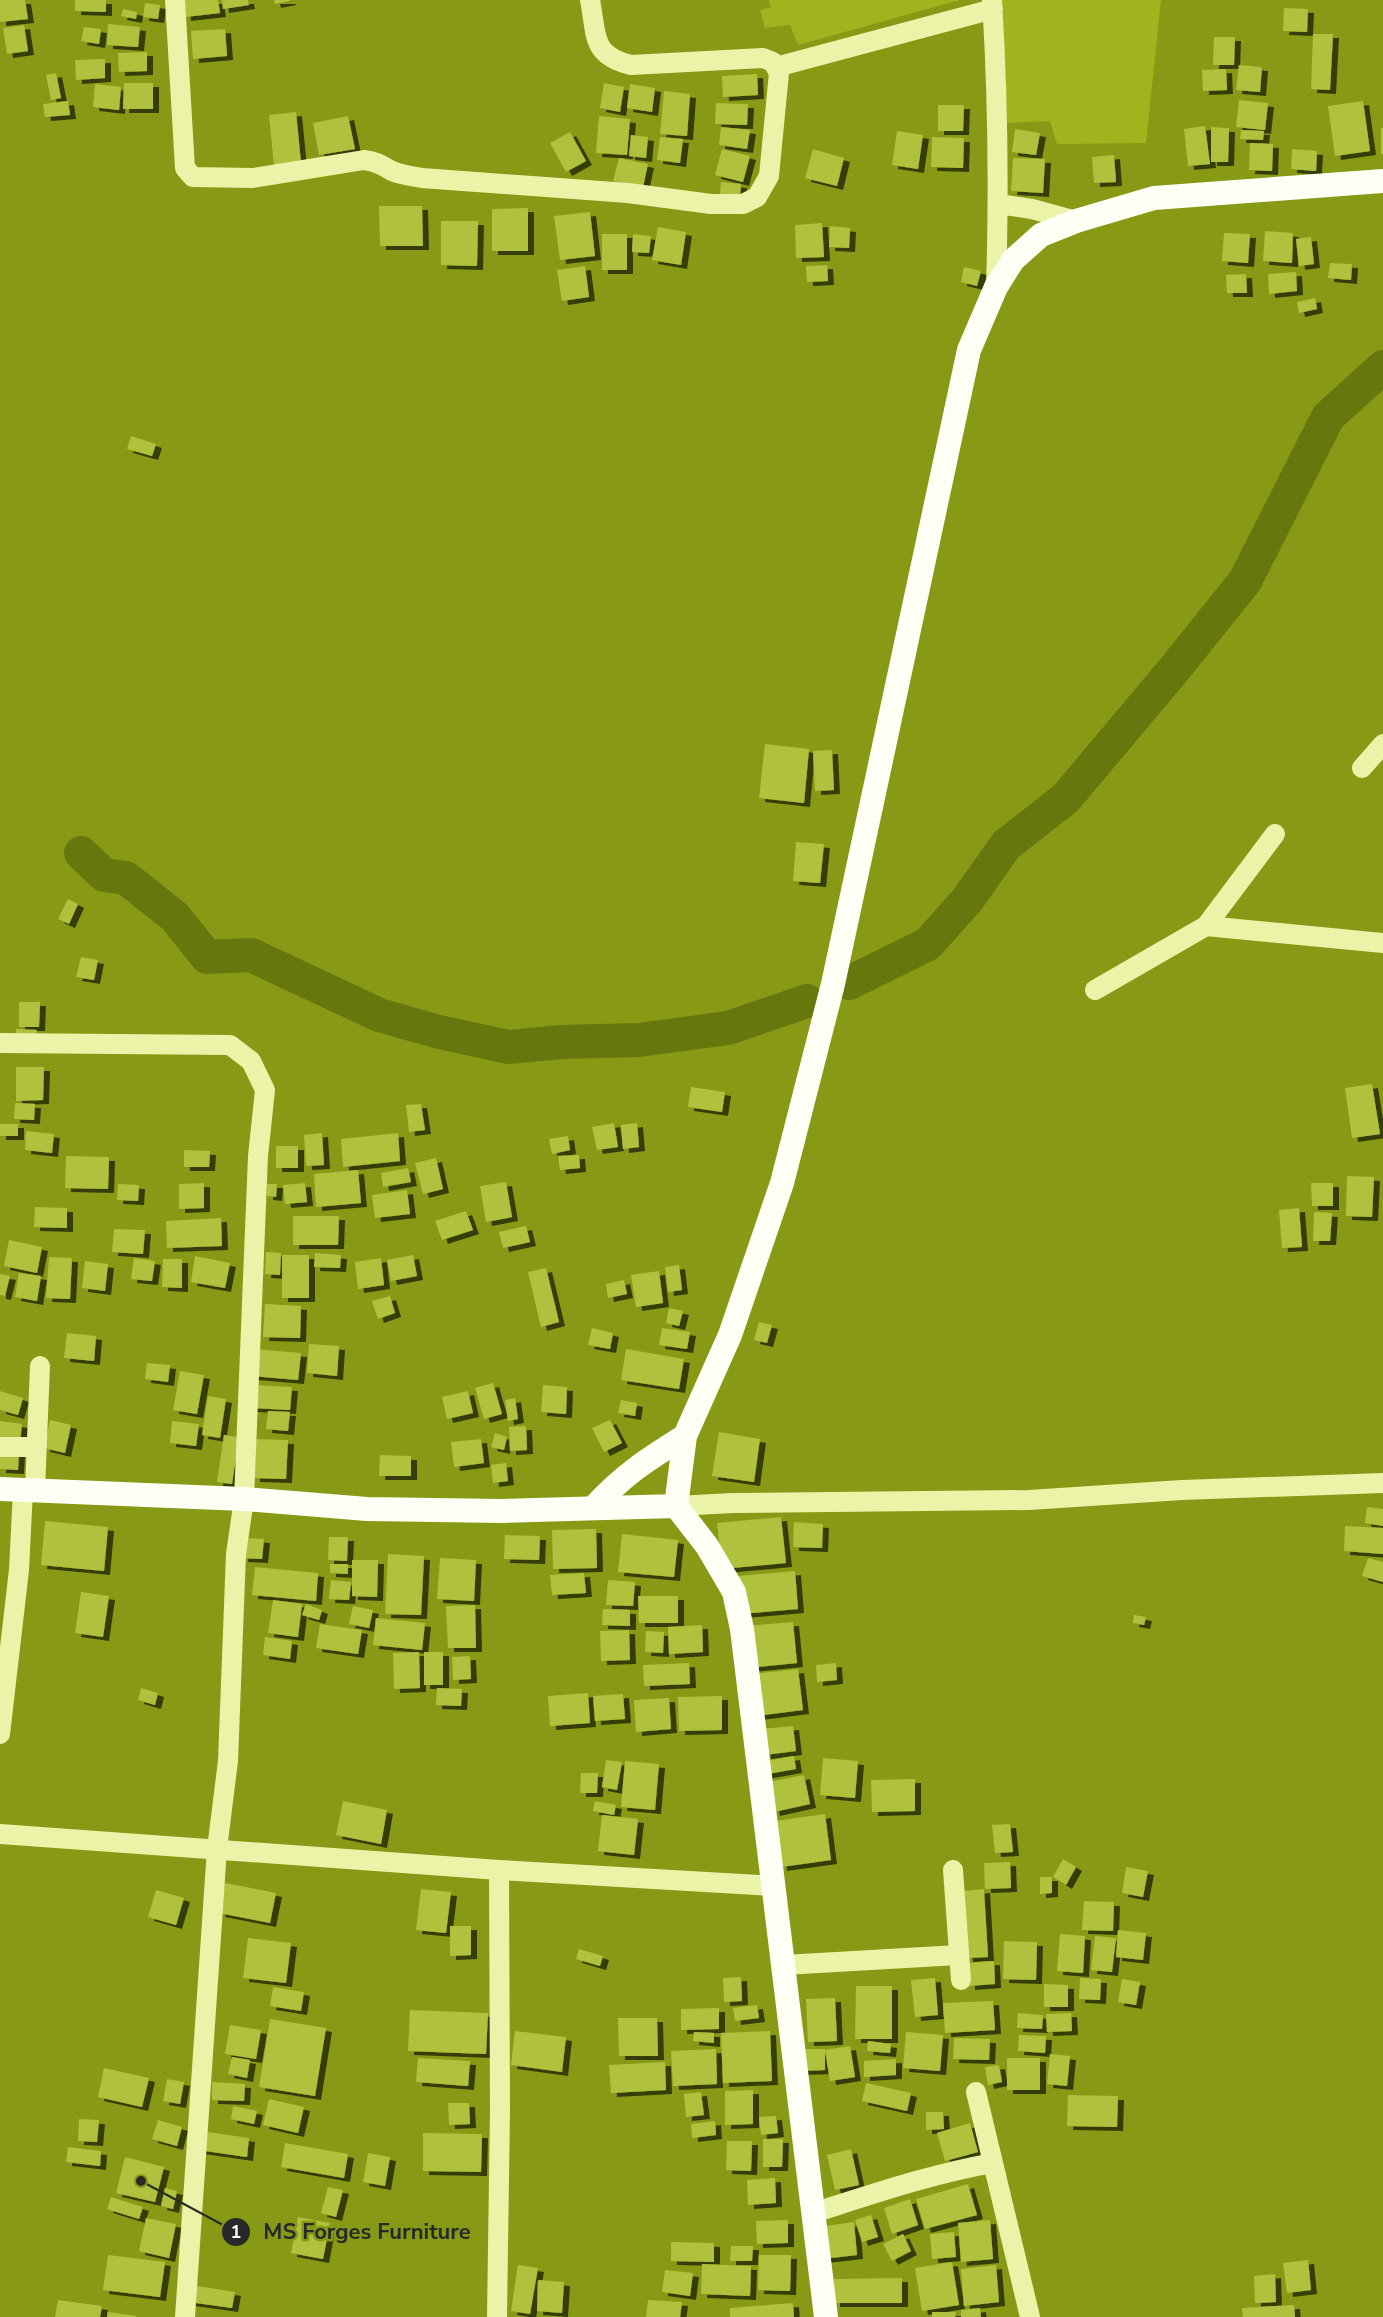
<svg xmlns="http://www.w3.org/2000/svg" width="1383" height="2317" font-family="'Nunito Sans',sans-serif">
  <defs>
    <filter id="shadow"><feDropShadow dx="6" dy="4" stdDeviation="0" flood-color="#0009"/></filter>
  </defs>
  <rect width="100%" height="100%" fill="#879915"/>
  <path fill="#a1b31d" d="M769 0H960L798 45 790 25 765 28 760 10 771 7Z
    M1002 0H1161L1146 143 1057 144 1050 121 1007 123Z"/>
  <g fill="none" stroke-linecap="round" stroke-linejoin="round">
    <path stroke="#67760d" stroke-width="34" d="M81 853 104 875 126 878 175 917 207 957 251 955 379 1015 439 1032 508 1047 561 1042 639 1040 728 1028 807 1001
      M849 983 928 944 968 899 1006 845 1066 798 1176 667 1245 581 1328 417 1383 367"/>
  </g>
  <path fill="#b0c13d" filter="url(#shadow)" d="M0 0H25L28 19 0 22Z
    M75 0H106V12L75 11Z
    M183 0H218L220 13 185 17Z
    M222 0H248L249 5 223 9Z
    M274 0H290V1L275 4Z
    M145 3 160 5 158 19 143 17Z
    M1284 8 1308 9 1307 32 1283 31Z
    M123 9 137 12 136 19 121 16Z
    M108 24 140 27 138 47 107 45Z
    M24 25 28 51 7 54 3 28Z
    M84 27 101 29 99 44 81 41Z
    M225 29 227 56 193 59 191 31Z
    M1313 34H1333L1330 90 1311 89Z
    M1214 37H1235L1234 65H1213Z
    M147 52V71L119 72 118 53Z
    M105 59V78L76 80 75 60Z
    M1239 65 1262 67 1260 92 1236 90Z
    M1226 69 1227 90 1203 91 1202 70Z
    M56 73 61 98 51 100 46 75Z
    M757 74 758 95 723 97 722 76Z
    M124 83H153V109H123Z
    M604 83 624 87 620 112 600 108Z
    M95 84 121 87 119 110 93 107Z
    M630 84 655 88 652 112 627 108Z
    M664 91 690 94 687 136 660 134Z
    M1239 100 1268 103 1265 130 1236 127Z
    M68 101 70 115 45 117 43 104Z
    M1363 101 1370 151 1335 156 1328 106Z
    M716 103 748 104 747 125 715 124Z
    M938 105H964L963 131H938Z
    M296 112 301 163 274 166 269 115Z
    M348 116 355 149 319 155 313 123Z
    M599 116 630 119 627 155 596 153Z
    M1205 126 1210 164 1188 166 1184 129Z
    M721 127 750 130 747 149 719 145Z
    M1211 127 1229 128 1228 162H1211Z
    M1381 128H1383V154H1381Z
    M1015 129 1040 133 1036 155 1012 152Z
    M1241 130 1264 131 1263 140 1240 139Z
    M897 131 923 135 918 169 892 165Z
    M570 132 586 161 566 172 550 143Z
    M631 135 648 137 646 158 629 156Z
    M660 137 683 139 680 163 657 160Z
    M932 137 964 138 963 168 931 167Z
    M1250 143 1273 144 1272 171 1249 170Z
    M722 149 750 156 743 182 715 175Z
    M813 149 844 158 837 186 805 178Z
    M1292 149 1317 151 1316 171 1291 169Z
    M1114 155 1116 182 1094 183 1092 157Z
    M619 158 648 164 643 187 613 181Z
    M1013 158 1045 159 1043 193 1011 191Z
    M721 182 741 184 740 197 720 195Z
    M379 206H422L423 246H380Z
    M528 208V251H492V209Z
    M590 212 595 256 560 260 554 216Z
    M441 221H478L477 266 441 265Z
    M822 223 824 257 796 258 795 225Z
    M830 226 850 228 849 248 829 247Z
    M658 227 686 232 681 265 652 260Z
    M1265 231 1293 233 1292 263 1263 261Z
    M1224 233 1250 234 1248 263 1222 261Z
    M602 234H627V270H602Z
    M633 234 651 236 649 253 632 252Z
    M1311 237 1314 264 1299 266 1296 239Z
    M1330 263 1352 264 1351 280 1328 278Z
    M827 265 828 281 807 282 806 266Z
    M585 266 589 297 562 301 557 270Z
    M964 267 981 271 977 286 961 282Z
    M1296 272 1297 291 1269 294 1268 274Z
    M1246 274 1247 293H1227L1226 275Z
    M1315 298 1317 309 1299 313 1297 302Z
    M131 436 156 444 152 456 127 449Z
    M765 744 809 749 804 803 759 798Z
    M832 750 834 790 815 791 813 751Z
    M796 842 824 844 820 883 793 881Z
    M68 899 78 904 69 924 58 919Z
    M81 957 98 960 94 980 76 977Z
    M19 1002H40L39 1027H19Z
    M16 1029 37 1030 36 1038 16 1037Z
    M16 1067H44L43 1100 16 1101Z
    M1372 1084 1380 1134 1352 1138 1345 1088Z
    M691 1087 725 1092 722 1112 688 1107Z
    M15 1103 35 1104 34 1120 14 1119Z
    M421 1104 425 1130 409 1132 406 1105Z
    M614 1123 618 1147 597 1150 592 1127Z
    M637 1123 639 1147 623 1149 621 1125Z
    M0 1124H18V1136H0Z
    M26 1131 54 1134 52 1153 25 1150Z
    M322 1133 324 1165 306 1166 304 1135Z
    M398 1133 400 1161 343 1167 341 1139Z
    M568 1136 570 1150 552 1154 549 1139Z
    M276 1146H298V1168H276Z
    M184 1150 210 1151 209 1167H184Z
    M579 1155 580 1168 560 1170 558 1156Z
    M66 1156 109 1157 108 1189 65 1188Z
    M436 1158 443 1189 423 1194 415 1163Z
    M408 1168 411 1182 383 1187 381 1173Z
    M358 1170 361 1203 316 1207 314 1174Z
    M1347 1176 1374 1177 1372 1217 1346 1216Z
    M506 1182 512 1217 486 1222 480 1186Z
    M204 1183V1208L179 1209V1184Z
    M305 1183 307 1202 285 1204 283 1185Z
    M1311 1183H1333V1206H1312Z
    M118 1184 139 1185 138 1201 117 1200Z
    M267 1184H277L276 1197 267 1196Z
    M407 1190 410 1214 375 1218 372 1195Z
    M35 1207 67 1208V1228L34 1227Z
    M1299 1208 1302 1247 1282 1248 1279 1210Z
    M466 1211 473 1230 442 1240 435 1221Z
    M1314 1212 1332 1213 1330 1241H1313Z
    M293 1216H339L338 1245H293Z
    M221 1218 222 1246 167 1248 166 1221Z
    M526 1226 530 1242 503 1248 499 1232Z
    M114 1229 145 1230 143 1254 112 1252Z
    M9 1240 42 1247 37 1273 4 1266Z
    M266 1252 281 1253 280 1275 265 1274Z
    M315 1253 341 1255 340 1268 314 1267Z
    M282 1255H309V1298H282Z
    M413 1255 417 1276 391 1281 387 1260Z
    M195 1256 230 1263 225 1288 191 1282Z
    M49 1257 72 1258 70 1299 46 1298Z
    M134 1258 155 1261 152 1281 131 1279Z
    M381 1258 384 1285 358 1289 355 1262Z
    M163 1259H182V1288L162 1287Z
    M85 1261 108 1264 105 1291 82 1288Z
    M679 1265 682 1290 668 1292 665 1267Z
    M546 1268 559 1322 541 1327 528 1272Z
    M659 1271 663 1303 636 1307 631 1275Z
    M19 1273 41 1276 37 1301 15 1297Z
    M0 1274 10 1276 5 1296 0 1295Z
    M624 1280 627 1294 608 1298 606 1284Z
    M390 1296 395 1313 378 1319 372 1301Z
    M265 1304 301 1306 300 1338 263 1337Z
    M669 1308 683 1311 679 1326 666 1323Z
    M759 1322 772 1325 767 1343 754 1340Z
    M592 1328 613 1333 610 1349 588 1345Z
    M662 1328 690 1332 687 1349 659 1345Z
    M67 1333 96 1336 94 1361 64 1358Z
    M309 1344 339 1346 337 1376 307 1373Z
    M254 1349 301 1353 298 1380 252 1376Z
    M626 1349 684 1359 679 1389 621 1380Z
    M147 1363 170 1365 168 1382 145 1379Z
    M180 1371 204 1375 197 1414 173 1410Z
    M493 1383 502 1414 484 1419 475 1388Z
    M252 1385 292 1387 290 1410 251 1408Z
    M543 1385 567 1387 566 1414 541 1412Z
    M0 1391 23 1398 18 1415 0 1410Z
    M468 1391 473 1413 447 1419 442 1397Z
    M208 1396 226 1399 220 1438 202 1435Z
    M515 1398 518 1419 508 1421 505 1400Z
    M621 1400 637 1403 635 1416 618 1413Z
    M268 1411 290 1412 288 1431 266 1429Z
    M50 1420 71 1425 65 1453 44 1448Z
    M610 1420 622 1443 604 1452 592 1428Z
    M0 1421 22 1424 20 1443 0 1440Z
    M172 1421 199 1424 196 1446 170 1443Z
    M526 1426 527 1450 510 1451 509 1427Z
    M719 1432 760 1439 754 1482 712 1476Z
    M495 1433 507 1437 504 1450 491 1447Z
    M224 1435 239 1437 232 1484 217 1482Z
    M255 1439 288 1440 286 1479 254 1478Z
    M481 1439 484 1463 454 1467 451 1442Z
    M0 1451 19 1452 18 1470 0 1469Z
    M380 1455 411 1456V1476H379Z
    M506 1463 508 1481 493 1483 491 1465Z
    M1367 1507 1383 1509V1526L1365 1523Z
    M781 1517 786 1563 722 1569 717 1523Z
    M45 1521 108 1527 104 1571 41 1565Z
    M794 1522 823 1524 822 1548 793 1547Z
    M1345 1526 1383 1528V1554L1344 1551Z
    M596 1529 597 1568 553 1569 552 1530Z
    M622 1534 678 1540 674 1577 618 1572Z
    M505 1535 540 1536 539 1560 504 1559Z
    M329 1537H348L347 1561 328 1560Z
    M244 1538 264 1539 262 1559 242 1558Z
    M388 1554 424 1556 421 1615 385 1614Z
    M440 1558 476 1560 474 1601 437 1599Z
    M1368 1558 1383 1562V1582L1362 1576Z
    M352 1560H378L377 1597 352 1596Z
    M330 1564H348V1574L330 1573Z
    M255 1567 318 1573 316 1601 252 1595Z
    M795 1571 798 1609 740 1614 737 1576Z
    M584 1573 586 1593 552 1595 550 1575Z
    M331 1580 351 1582 349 1600 329 1599Z
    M608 1580 635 1582 633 1606 606 1605Z
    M81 1592 109 1596 103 1637 75 1633Z
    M638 1596H678V1623H639Z
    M273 1600 302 1604 298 1637 268 1633Z
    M306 1604 322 1610 319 1620 302 1615Z
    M475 1605 476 1648H448L446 1606Z
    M353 1606 373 1610 369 1628 349 1624Z
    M603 1609 630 1610V1626L602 1625Z
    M1134 1615 1146 1617 1144 1625 1133 1623Z
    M376 1618 425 1623 422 1650 373 1645Z
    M793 1622 797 1663 748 1668 745 1626Z
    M320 1624 362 1630 358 1654 316 1648Z
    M702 1625 703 1652 669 1654 668 1627Z
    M629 1630 630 1660 601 1661 600 1631Z
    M646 1631 664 1632 663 1653 645 1652Z
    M265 1637 292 1641 290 1659 263 1655Z
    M419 1652 420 1688 394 1689 393 1653Z
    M424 1652H443V1685H424Z
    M470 1656 471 1679 453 1680 452 1657Z
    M689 1663 690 1684 644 1686 643 1665Z
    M836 1663 837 1680 817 1682 816 1665Z
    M798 1669 803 1710 756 1716 752 1674Z
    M141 1688 158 1693 155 1705 138 1700Z
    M437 1688 462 1689 461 1706 436 1705Z
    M588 1693 590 1723 550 1726 548 1696Z
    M623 1694 625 1719 595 1721 593 1696Z
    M722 1696V1730L679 1731 678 1697Z
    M669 1698 671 1729 636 1732 634 1700Z
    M793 1726 796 1751 765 1755 761 1729Z
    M794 1756 796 1769 762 1775 760 1762Z
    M823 1758 858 1761 855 1798 820 1795Z
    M606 1760 622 1762 617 1790 602 1787Z
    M625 1761 659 1764 655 1810 621 1807Z
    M581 1773H598L597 1793H580Z
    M804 1775 810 1804 774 1812 768 1782Z
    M915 1779V1811L872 1812 871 1780Z
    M343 1801 387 1810 381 1844 336 1835Z
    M595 1801 616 1805 614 1815 593 1811Z
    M825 1814 831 1860 781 1867 775 1821Z
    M602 1815 638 1819 634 1855 598 1851Z
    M1010 1824 1013 1852 995 1853 992 1825Z
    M1063 1859 1076 1867 1066 1885 1053 1877Z
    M1010 1862 1011 1888 985 1889 984 1863Z
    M1126 1867 1148 1871 1143 1897 1122 1893Z
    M1040 1877H1052V1893L1040 1894Z
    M225 1883 276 1893 270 1923 219 1913Z
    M421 1889 451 1892 446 1933 416 1930Z
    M984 1889 988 1957 967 1958 963 1891Z
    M156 1890 184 1898 176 1925 148 1917Z
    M1084 1901 1114 1902 1113 1931 1082 1930Z
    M450 1926H471V1955L450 1956Z
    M1118 1930 1146 1933 1143 1960 1116 1957Z
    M1060 1934 1085 1936 1083 1973 1057 1971Z
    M1095 1936 1116 1938 1112 1972 1091 1970Z
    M248 1938 291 1943 286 1983 243 1978Z
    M1004 1941 1037 1942 1036 1980 1003 1979Z
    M579 1949 603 1956 600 1966 576 1959Z
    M994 1961 995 1984 969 1986 967 1963Z
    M741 1977 742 2001 724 2002 723 1978Z
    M935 1978 938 2015 915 2017 911 1980Z
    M1080 1978 1101 1979 1100 2000 1079 1999Z
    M1122 1979 1140 1982 1136 2005 1118 2002Z
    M1044 1984 1068 1985V2007H1044Z
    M856 1986H892V2039H855Z
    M273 1987 304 1992 301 2011 270 2006Z
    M835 1998 837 2041 808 2042 806 1999Z
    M993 2001 995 2030 945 2033 943 2003Z
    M757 2005 759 2018 735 2021 733 2008Z
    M719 2008V2029L681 2030V2009Z
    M410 2010 488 2013 486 2054 408 2051Z
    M1018 2013 1043 2015 1042 2029 1017 2028Z
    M1071 2013 1072 2031 1047 2032 1046 2014Z
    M618 2018H657L658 2056H619Z
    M270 2019 326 2028 315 2096 259 2087Z
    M230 2025 261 2030 256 2059 225 2054Z
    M515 2031 566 2037 562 2072 511 2065Z
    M770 2031 772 2081 723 2083 721 2033Z
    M694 2032 714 2033V2043L693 2041Z
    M906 2032 943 2035 940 2071 903 2068Z
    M1019 2035 1046 2036 1045 2053 1018 2051Z
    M954 2038 990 2039 989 2060 953 2059Z
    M868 2041 891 2044 890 2053 867 2051Z
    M850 2046 855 2077 830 2081 825 2050Z
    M716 2049 717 2084 673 2086 671 2051Z
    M798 2049H825V2070L799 2071Z
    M1050 2054 1070 2056 1067 2086 1047 2084Z
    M232 2057 250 2060 247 2078 228 2074Z
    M418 2058 470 2061 468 2086 416 2082Z
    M1007 2058H1040V2090H1007Z
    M896 2059V2075L864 2077V2061Z
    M665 2062 666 2090 611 2093 609 2065Z
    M999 2065 1002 2082 988 2085 985 2067Z
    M104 2068 149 2078 142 2107 98 2097Z
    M167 2079 184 2082 180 2104 163 2101Z
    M212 2082 245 2084 244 2101 212 2100Z
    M866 2083 911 2093 907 2111 862 2101Z
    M753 2090V2124L725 2125V2091Z
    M701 2092 704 2115 686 2117 684 2094Z
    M1068 2095 1118 2096 1117 2127 1067 2126Z
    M269 2099 304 2107 298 2133 263 2125Z
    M448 2103H469L470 2124 449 2125Z
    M233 2106 257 2111 254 2124 231 2119Z
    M926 2112H943L944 2129 926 2130Z
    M776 2116 778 2133 761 2135 759 2117Z
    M79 2119 99 2120 97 2142 78 2141Z
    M158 2120 182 2127 177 2146 152 2139Z
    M715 2121 716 2135 692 2138 691 2124Z
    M970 2123 978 2152 945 2161 937 2133Z
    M201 2131 249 2138 247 2157 198 2150Z
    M423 2133 482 2134 481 2172 423 2171Z
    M763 2139H783L782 2167H763Z
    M727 2141H752L751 2171 726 2170Z
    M285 2143 348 2154 344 2178 281 2167Z
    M68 2147 101 2151 100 2166 66 2162Z
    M851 2149 859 2185 835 2190 827 2155Z
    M368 2153 390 2157 385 2186 363 2182Z
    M125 2157 164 2167 155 2202 116 2193Z
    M775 2178 776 2203 748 2205 747 2180Z
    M968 2184 977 2215 925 2229 916 2199Z
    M328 2187 343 2190 336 2217 321 2213Z
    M165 2188 177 2191 173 2209 161 2206Z
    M111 2197 143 2207 139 2219 107 2209Z
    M910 2199 918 2225 892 2234 884 2208Z
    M871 2215 878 2237 862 2242 855 2220Z
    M298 2217 330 2223 323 2259 291 2253Z
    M146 2218 176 2224 169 2258 139 2251Z
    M788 2220V2243L757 2244 756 2221Z
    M990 2220 993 2259 961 2262 958 2223Z
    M854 2222 857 2255 822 2259 818 2227Z
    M954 2232 956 2257 932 2259 930 2234Z
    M903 2234 911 2251 892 2261 883 2244Z
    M671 2242 714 2243V2262L671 2261Z
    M731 2246H753L752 2261H730Z
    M108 2255 165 2262 160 2297 103 2290Z
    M759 2255H791L790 2291 758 2290Z
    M1308 2260 1311 2290 1287 2293 1283 2263Z
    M952 2262 959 2305 922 2311 915 2268Z
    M702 2264 751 2266 750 2296 701 2294Z
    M518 2265 538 2268 530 2314 511 2311Z
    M996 2265 999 2302 964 2306 961 2269Z
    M665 2270 693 2273 690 2296 662 2292Z
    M1275 2274 1276 2302 1255 2303 1254 2276Z
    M902 2278V2303H834V2279Z
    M538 2280 564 2282 562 2313 537 2311Z
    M191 2285 235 2292 232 2308 189 2302Z
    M58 2300 102 2306 100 2317H55Z
    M648 2300 682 2302 680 2317H646Z
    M793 2303 794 2317H730V2308Z
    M1294 2305 1295 2317H1243L1242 2308Z
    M980 2308 981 2317H961V2310Z
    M108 2312 136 2316V2317H107Z
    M932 2312H956L955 2317H932Z"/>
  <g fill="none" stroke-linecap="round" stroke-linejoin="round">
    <path stroke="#eaf3a8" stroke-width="20" d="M175 0 185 168 193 177 253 178 364 160C378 162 381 165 392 171 401 175 412 176 422 178L628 193 711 204H743L757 197 769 176 779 73 773 62 763 58 631 65C591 55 597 36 590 0
      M992 0C998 96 999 191 996 287
      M776 67 993 9
      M998 204 1032 209 1076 221
      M1362 768 1383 744
      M1206 926 1383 943
      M1095 990 1206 926 1275 834
      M0 1043 230 1045 251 1061 265 1090 258 1156 244 1499 236 1554 228 1761 217 1849 185 2317
      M0 1447H37
      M35 1490 40 1366
      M676 1506 733 1503 1029 1500 1182 1490 1383 1483
      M0 1734 19 1570 23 1490
      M0 1834 499 1870 775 1886
      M953 1870 961 1980
      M784 1965 958 1955
      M976 2092 1030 2317
      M813 2213C873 2194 931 2174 993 2163
      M497 2317 500 2110 499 1870"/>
    <path stroke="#fdfff4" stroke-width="24" d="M0 1489 244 1499 367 1509 502 1511 676 1506
      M593 1508C623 1475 648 1459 685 1436
      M826 2317 742 1629 734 1592 707 1546 676 1506 685 1436 730 1335 782 1183 833 984 969 350 996 287 1013 260 1041 235 1076 221 1154 198 1383 181"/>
  </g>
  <path fill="none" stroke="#292929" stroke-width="2" d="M141 2181L236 2232"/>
  <g fill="#292929" stroke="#879915" stroke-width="2">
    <circle cx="141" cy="2181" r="6"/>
    <circle cx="236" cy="2232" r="15"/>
  </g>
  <g font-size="18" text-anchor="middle" font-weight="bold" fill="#fff">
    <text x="236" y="2238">1</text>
  </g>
  <g font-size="22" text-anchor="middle" font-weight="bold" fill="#292929" stroke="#879915" stroke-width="5" stroke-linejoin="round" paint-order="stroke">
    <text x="367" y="2239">MS Forges Furniture</text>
  </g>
</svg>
